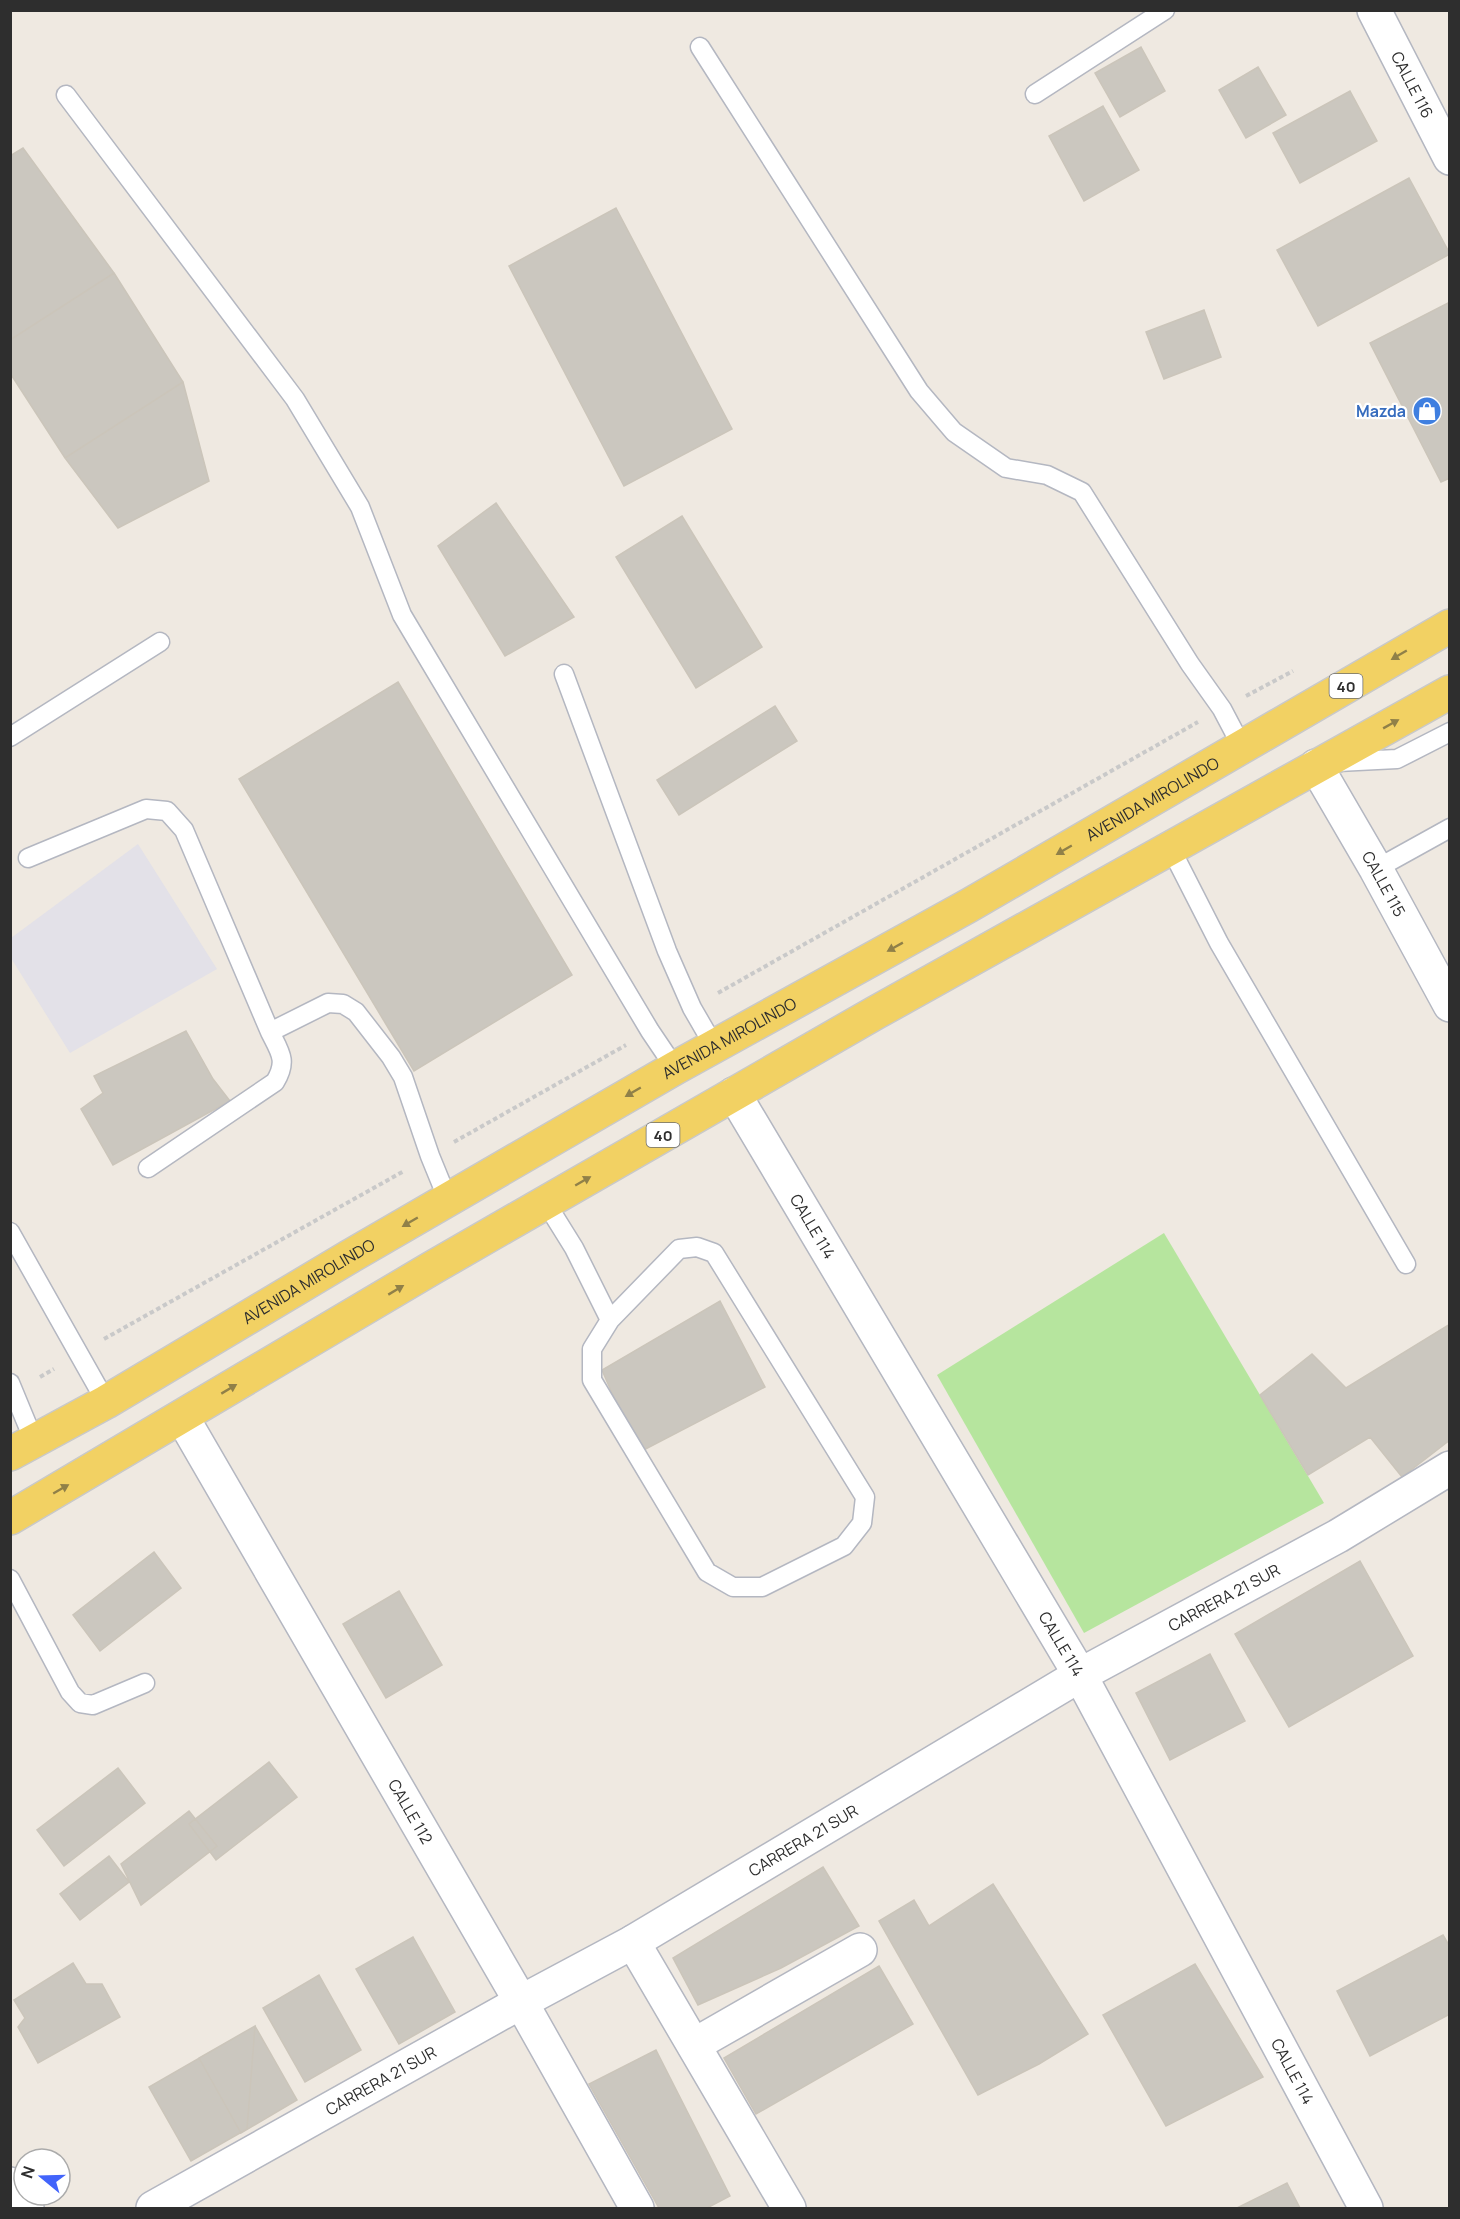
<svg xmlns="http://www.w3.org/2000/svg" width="1460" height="2219" font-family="Manrope,sans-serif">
  <rect width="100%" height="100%" fill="#efe9e1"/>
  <path fill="#e3e1e8" d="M138 844 217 969 70 1053 11 958V938Z"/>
  <path fill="#b6e59e" d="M1164 1233 1324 1503 1084 1633 937 1375Z"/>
  <path fill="#cbc7bf" stroke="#cbc5ba" stroke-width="1.5" d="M1141 47 1165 91 1120 117 1095 73Z
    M1258 67 1286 115 1246 138 1219 90Z
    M1350 91 1377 141 1300 183 1273 133Z
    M1103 106 1139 170 1084 201 1049 136Z
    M23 148 114 273 10 340V156Z
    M1409 178 1450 254 1318 326 1277 250Z
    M616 208 732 429 624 486 509 266Z
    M114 273 183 382 65 458 10 373V340Z
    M1450 302V478L1441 482 1370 343Z
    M1204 310 1221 357 1164 379 1146 332Z
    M183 382 209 481 118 528 65 458Z
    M496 503 574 617 505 656 438 546Z
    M682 516 762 647 696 688 616 557Z
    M398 682 572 975 414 1071 239 779Z
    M775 706 797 741 679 815 657 780Z
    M186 1031 213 1079 230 1101 113 1165 81 1109 103 1093 94 1076Z
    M720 1301 765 1387 638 1453 602 1370Z
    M1450 1324V1440L1402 1477 1370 1437 1308 1475 1260 1395 1312 1354 1346 1388Z
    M154 1552 181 1588 100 1651 73 1615Z
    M1360 1561 1413 1656 1289 1727 1235 1634Z
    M399 1591 442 1665 386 1698 343 1624Z
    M1210 1654 1245 1721 1170 1760 1136 1693Z
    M269 1762 297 1797 216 1860 189 1824Z
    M118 1768 145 1803 64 1866 37 1830Z
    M189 1811 217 1846 141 1905 121 1864Z
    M109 1856 129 1882 80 1920 60 1894Z
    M823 1867 859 1926 781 1968 698 2005 673 1958Z
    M993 1884 1088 2034 1039 2064 978 2095 879 1921 914 1900 929 1926Z
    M1443 1935 1450 1947V2014L1370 2056 1337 1991Z
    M413 1937 455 2012 399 2044 356 1969Z
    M73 1963 86 1984H102L120 2017 38 2063 18 2027 25 2018 14 2000Z
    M1195 1964 1263 2077 1166 2126 1103 2015Z
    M879 1966 913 2024 756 2114 724 2058Z
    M319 1975 361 2050 305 2082 263 2008Z
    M255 2026 247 2129 191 2161 149 2087Z
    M255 2026 297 2100 241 2133 199 2058Z
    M656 2050 730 2196 707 2208H659L589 2084Z
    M1287 2183 1300 2208H1237Z"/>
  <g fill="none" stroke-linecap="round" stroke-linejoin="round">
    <g stroke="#b4b7c1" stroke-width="21">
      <path id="service" d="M700 47 919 391 954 432 1006 468 1047 475 1082 492 1190 664 1222 709 1242 747
        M1035 94 1165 10
        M66 95 295 399 360 507 402 615 650 1031 675 1068
        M564 674 667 951 692 1008 714 1046
        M10 737 160 642
        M1338 762 1397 759 1450 732
        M1170 847 1219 943 1406 1264
        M28 858 146 809 167 811 184 830 270 1032
        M1376 869 1450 828
        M148 1168 275 1082C288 1061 280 1052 270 1032L328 1003 343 1004 356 1012 391 1057 403 1077 430 1156 448 1200
        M546 1203 574 1248 610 1320 592 1349V1380L707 1572 733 1587H762L844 1546 862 1523 865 1497 714 1253 697 1247 679 1249 610 1320
        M10 1232 106 1402
        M10 1383 34 1441
        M10 1579 70 1692 80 1703 93 1705 145 1683"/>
    </g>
    <g stroke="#b4b7c1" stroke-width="36">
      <g id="minor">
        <path id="s1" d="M1374 10 1450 158"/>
        <path id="s2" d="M1316 766 1376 869 1450 1005"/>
        <path id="s3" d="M734 1094 1080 1675 1366 2208"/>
        <path id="s4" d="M182 1417 521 2002 637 2208"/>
        <path d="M633 1942 789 2208"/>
        <path d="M694 2045 860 1950"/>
        <path d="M10 2184 27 2208"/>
        <path id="s5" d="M153 2208 521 2002 633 1942 1080 1675 1338 1536 1450 1468"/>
      </g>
    </g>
    <g stroke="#c9c9c9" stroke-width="36">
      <g id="primary">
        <path id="s6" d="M10 1454 106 1402 349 1257 675 1068 968 906 1450 626"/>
        <path d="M10 1518 432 1268 875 1013 1450 692"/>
      </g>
    </g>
    <path stroke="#c9c9c9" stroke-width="4" stroke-dasharray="4.5 3" stroke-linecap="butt" d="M1246 696 1293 671
      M718 993 1198 722
      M454 1142 626 1045
      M104 1339 404 1171
      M40 1377 54 1369"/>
    <use href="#service" stroke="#fff" stroke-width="18"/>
    <use href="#minor" stroke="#fff" stroke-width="33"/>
    <use href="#primary" stroke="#f2d163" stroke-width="33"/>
  </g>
  <defs><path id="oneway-solid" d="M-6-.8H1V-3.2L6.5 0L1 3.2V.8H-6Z" transform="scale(1.5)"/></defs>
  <g fill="#908048">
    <use href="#oneway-solid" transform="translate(1399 655) rotate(150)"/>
    <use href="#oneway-solid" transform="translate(1391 724) rotate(-29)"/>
    <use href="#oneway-solid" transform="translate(1064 850) rotate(150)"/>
    <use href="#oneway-solid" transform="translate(895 947) rotate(151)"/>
    <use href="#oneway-solid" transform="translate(633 1092) rotate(150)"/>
    <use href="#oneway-solid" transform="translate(583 1181) rotate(-30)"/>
    <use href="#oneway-solid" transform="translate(410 1222) rotate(150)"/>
    <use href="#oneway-solid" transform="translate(396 1290) rotate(-31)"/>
    <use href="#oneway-solid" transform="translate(229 1389) rotate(-31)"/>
    <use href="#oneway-solid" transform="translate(61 1489) rotate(-30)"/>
  </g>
  <defs>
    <g id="shop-disc" transform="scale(1.5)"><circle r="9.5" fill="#3f7fe0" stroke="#fff"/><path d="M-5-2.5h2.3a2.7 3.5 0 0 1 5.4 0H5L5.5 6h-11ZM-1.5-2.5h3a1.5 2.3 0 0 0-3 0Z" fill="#fff"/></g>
  </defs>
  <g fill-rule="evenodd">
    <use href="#shop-disc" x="1427" y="411"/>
  </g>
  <g text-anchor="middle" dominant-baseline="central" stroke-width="4.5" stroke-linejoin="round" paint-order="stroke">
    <g fill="#fff" stroke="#6d6d6d" stroke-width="1.5">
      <rect x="1329.5" y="674" width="33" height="24" rx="4.5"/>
      <rect x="646.5" y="1123" width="33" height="24" rx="4.5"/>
    </g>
    <g font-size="15" font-weight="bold" fill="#2e2e2e">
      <text x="1346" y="686">40</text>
      <text x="663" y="1135">40</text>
    </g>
    <g font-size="16" fill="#2e2e2e" stroke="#fff">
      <text stroke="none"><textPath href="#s1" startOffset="84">CALLE 116</textPath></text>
      <text stroke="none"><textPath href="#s6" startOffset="1317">AVENIDA MIROLINDO</textPath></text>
      <text stroke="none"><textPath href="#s2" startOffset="136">CALLE 115</textPath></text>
      <text stroke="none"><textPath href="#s6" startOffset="831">AVENIDA MIROLINDO</textPath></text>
      <text stroke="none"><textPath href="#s3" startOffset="154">CALLE 114</textPath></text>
      <text stroke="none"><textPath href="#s6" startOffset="345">AVENIDA MIROLINDO</textPath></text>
      <text stroke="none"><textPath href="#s5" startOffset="1233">CARRERA 21 SUR</textPath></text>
      <text stroke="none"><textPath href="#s3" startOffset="640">CALLE 114</textPath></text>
      <text stroke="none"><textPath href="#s4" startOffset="456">CALLE 112</textPath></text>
      <text stroke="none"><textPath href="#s5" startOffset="747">CARRERA 21 SUR</textPath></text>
      <text stroke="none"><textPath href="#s3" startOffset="1126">CALLE 114</textPath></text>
      <text stroke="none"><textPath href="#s5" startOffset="261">CARRERA 21 SUR</textPath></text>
    </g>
    <g font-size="16" font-weight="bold" fill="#366cbe" stroke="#fff" text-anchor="end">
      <text x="1406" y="411">Mazda</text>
    </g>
  </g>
  <rect width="1460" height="2219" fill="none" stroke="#2e2e2e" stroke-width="24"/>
  <g transform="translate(42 2177) rotate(289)"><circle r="28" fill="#ffffff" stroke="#ababab" stroke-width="1.5"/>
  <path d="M0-4.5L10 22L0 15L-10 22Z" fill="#4264fb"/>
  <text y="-9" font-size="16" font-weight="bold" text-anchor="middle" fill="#2e2e2e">N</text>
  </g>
</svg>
